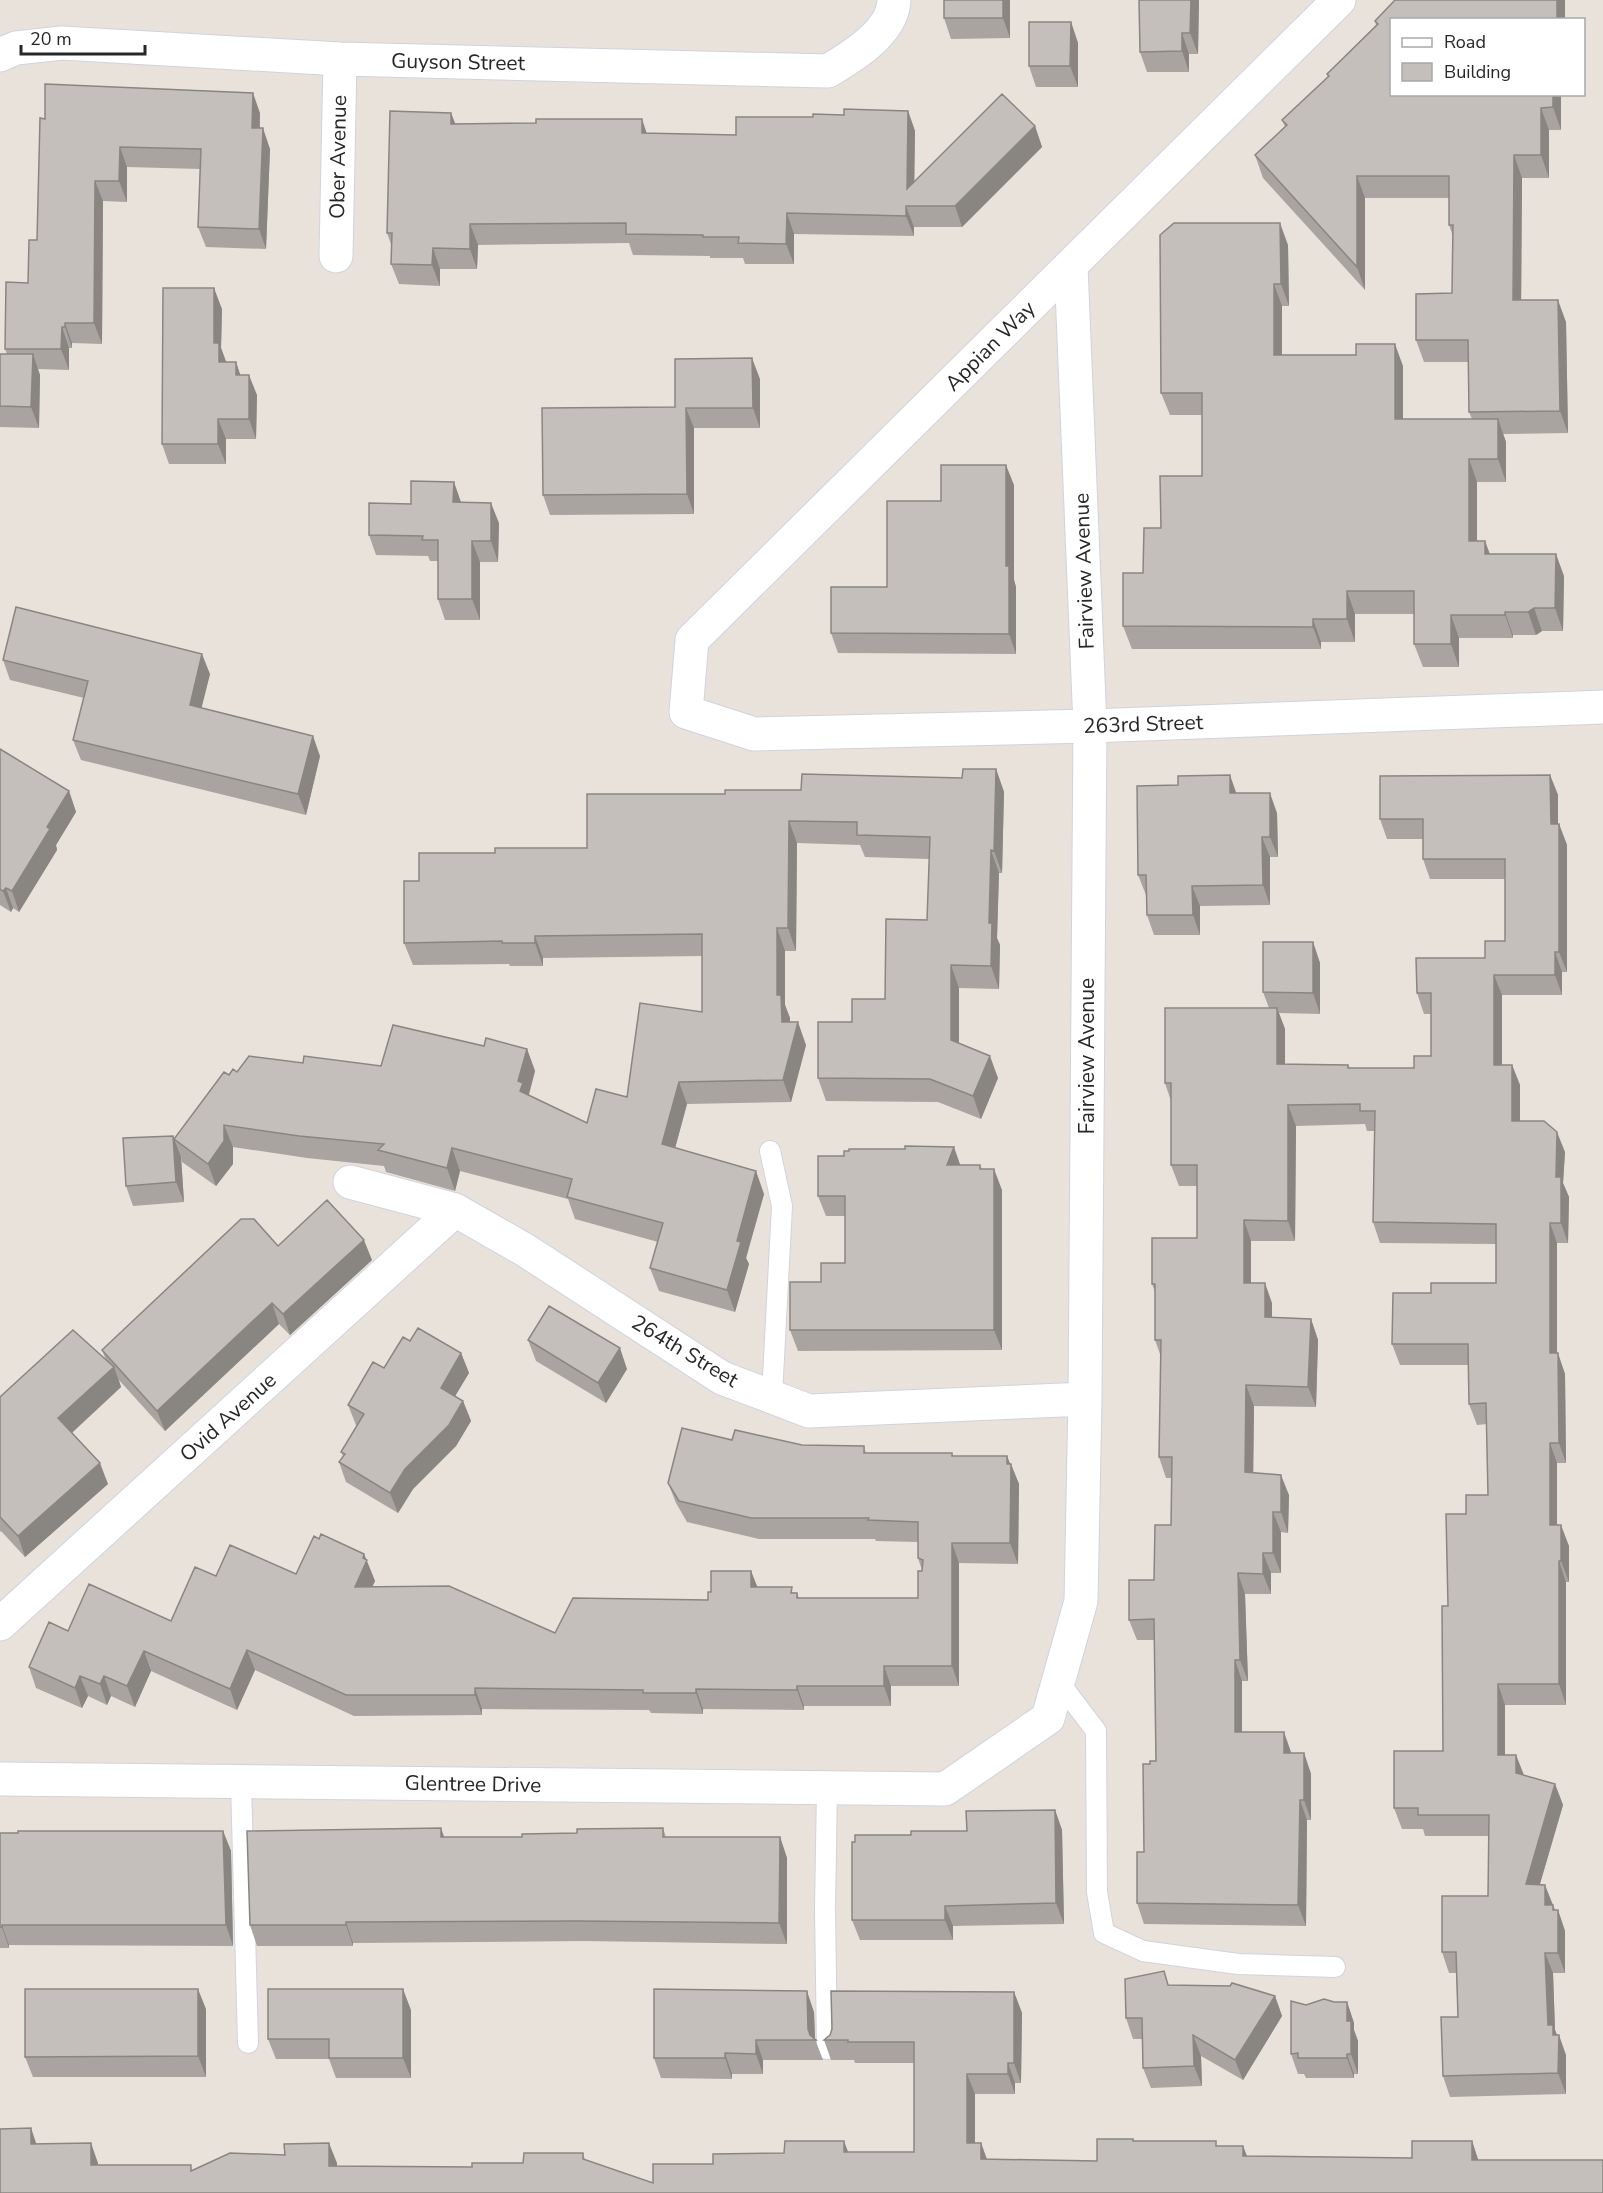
<svg xmlns="http://www.w3.org/2000/svg" width="1603" height="2193" font-family="'Nunito Sans',sans-serif">
  <rect width="100%" height="100%" fill="#e9e2da"/>
  <g fill="none" stroke-linecap="round" stroke-linejoin="round">
    <g stroke="#d0d3df" stroke-width="22">
      <path id="service" d="M770 1151 782 1206 772 1396
        M1058 1681 1096 1731 1097 1892 1104 1933 1143 1951 1238 1964 1335 1967
        M241 1782 248 2043
        M827 1788 825 1908 827 2049"/>
    </g>
    <g stroke="#d0d3df" stroke-width="35">
      <path id="minor" d="M1339 0 692 640 686 712 754 734 1090 726 1603 707
        M0 55 16 48 62 43 340 59 828 71C853 56 893 32 894 0
        M336 256 340 59
        M350 1182 455 1210 525 1250 722 1378 809 1411 1085 1399
        M0 1624 455 1210
        M0 1779 945 1789 1048 1718 1081 1601 1085 1399 1090 726 1071 266"/>
    </g>
    <use href="#service" stroke="#fff" stroke-width="20"/>
    <use href="#minor" stroke="#fff" stroke-width="33"/>
  </g>
  <path fill="#a9a4a0" d="M944 0H1010V38L951 39 944 18Z
    M1139 0H1199L1198 54H1189V72H1147L1140 52Z
    M1565 0V20L1392 94H1561V130H1549V178H1522L1521 300 1566 322 1568 433 1503 434 1506 442V482H1477V541H1485L1490 554 1564 576 1563 631H1542L1536 635H1513V638H1459V667H1423L1414 644V614H1355V642H1321V649H1132L1123 626 1143 573 1161 528 1202 476V415H1170L1161 393 1288 245 1289 306H1282V355L1403 366V419H1472L1469 412V362H1424L1416 340 1452 293 1453 236 1449 225V198H1365V290L1263 178 1255 155 1285 127 1282 120 1328 77 1327 74 1376 25 1375 21Z
    M1071 22 1078 43V87H1036L1029 66Z
    M908 111 915 131 914 182 1035 126 1042 147 962 227H914V236L794 234V264H745L743 258H710V256L633 255 629 243 478 245 477 269H440V286L399 284 391 264 392 247 387 233 451 113 455 124 647 133 736 135 813 117Z
    M260 113V128L270 149 266 249 206 247 198 227 200 169 127 167V202L103 201 102 344 72 343V348H69V370L38 369 40 375 39 428 0 427V354H7L5 349 28 283 37 240 45 119Z
    M222 309 221 348 226 362H236L240 375 257 395 256 439H226V464H169L162 444Z
    M760 379V428H694V514L550 515 543 495 675 407Z
    M1014 485V580L1016 587V654L838 653 831 633 887 587 941 501Z
    M461 502 499 523 498 562H480V620H445L438 599V561H430L428 556 376 555 369 535 411 504Z
    M3 660 210 674 201 708 320 756 306 815 81 760 73 740 84 698 10 680Z
    M0 749 69 791 76 812 56 845 57 850 19 912 13 908 11 912 0 905Z
    M996 769 1004 792 1002 873H999L997 938 1000 945 999 989 959 988V1043L998 1078 981 1119 938 1102 826 1101 818 1078 852 1022 885 999 927 920 929 859 865 857 860 845 797 843 796 951H785V1005L790 1018V1022L806 1045 791 1102 687 1104 675 1148 764 1194 746 1258 749 1264 735 1312 659 1291 650 1268 658 1242 575 1219 568 1199 460 1171 455 1191 386 1172 384 1166 307 1158 233 1147V1164L216 1186 182 1162 181 1157 184 1202 133 1206 126 1186 173 1136 174 1139 229 1075 237 1072 303 1063 381 1066 484 1046 527 1049 535 1071 529 1095 587 1123 627 1097 702 1012V956L543 958V966H510L509 964 413 965 404 943 419 881 495 853 587 848 725 794 801 790 962 778Z
    M1550 775 1558 795V824H1559L1567 845V972H1562V995H1502V1065H1512L1520 1085V1121L1565 1152 1563 1183 1569 1197 1568 1243H1557V1353L1565 1374 1566 1463H1557V1525L1569 1546V1582H1566V1705H1505V1755H1516L1524 1775 1555 1784 1563 1805 1540 1884 1553 1905 1555 1910H1558L1565 1931V1973H1553L1555 2030 1566 2055V2094L1450 2097 1443 2076 1458 2017 1456 1973H1449L1442 1952 1488 1896 1489 1836H1425L1423 1829H1402L1394 1808 1443 1751 1448 1606 1466 1514 1488 1495 1487 1424 1477 1425 1469 1404 1468 1365H1400L1392 1344 1431 1293 1496 1283V1244L1380 1243 1373 1222 1374 1131H1367L1365 1124 1296 1126 1295 1241H1251V1283L1272 1303V1317L1311 1319 1318 1340 1316 1407 1254 1406 1253 1473 1289 1495 1288 1533 1281 1532V1573H1271V1594H1245L1248 1681H1242V1732L1291 1753H1304L1311 1774V1820H1307L1306 1926 1144 1924 1137 1903 1144 1852 1150 1764 1156 1761 1154 1640H1137L1129 1620 1154 1580 1171 1525V1478H1166L1159 1457 1161 1357 1155 1340V1292L1152 1284 1197 1238V1186H1179L1171 1165V1101L1165 1083 1269 1008 1263 992 1313 942 1320 963V1014L1279 1013 1285 1029V1064L1348 1065 1350 1068H1414L1431 1056V1014H1424L1417 993 1485 958 1505 941V879H1430L1423 859V839H1387L1380 819Z
    M1237 793 1277 813 1278 857H1270V905L1200 906V935H1154L1147 915 1146 895 1138 875Z
    M960 1165H980L982 1169 1002 1190V1350L798 1351 790 1330 821 1282 845 1263V1216H826L818 1196Z
    M278 1246 372 1260 290 1335 279 1324 165 1431 119 1380 121 1387 72 1433 108 1484 25 1557 1 1531 0 1532V1397L106 1360 102 1350Z
    M528 1340 627 1369 606 1403 536 1361Z
    M410 1341 461 1353 469 1373 455 1396 463 1401 471 1421 456 1446 413 1489 398 1513 346 1482 339 1462 343 1456 341 1452 357 1426 356 1425 348 1405Z
    M732 1440 802 1445 864 1446 866 1453H952L953 1456H1007L1019 1484 1018 1564 959 1563V1686H891V1706H804V1710L703 1709V1714L651 1713 649 1710 482 1709V1715L354 1716 255 1670 237 1710 151 1671 135 1707 111 1696 107 1705 88 1696 82 1708 36 1688 29 1667 68 1631 171 1621 216 1576 296 1574 319 1539 364 1554 375 1581 372 1587 555 1633 708 1600 711 1592 751 1571 757 1587 797 1593 799 1598H918L922 1570 918 1558V1542L876 1541 875 1539H759L687 1522 676 1503 668 1483Z
    M1055 1810 1062 1830 1064 1924 953 1926V1940H860L852 1920 911 1835 967 1831Z
    M663 1828 666 1837H780L787 1858V1944L585 1941 353 1943V1946H257L250 1925 444 1837H522L577 1833Z
    M223 1831 231 1851 233 1946 9 1945V1948H0V1833Z
    M1168 1985 1275 1996 1282 2016 1243 2080 1201 2056 1202 2086 1151 2088 1143 2068 1142 2039H1133L1126 2018Z
    M1014 1992 1022 2013 1021 2083H1015V2094H975V2143H981L987 2159 1097 2161 1133 2139 1134 2141 1217 2146H1243L1247 2156 1412 2158 1472 2141 1478 2160 1603 2193H0L31 2128 36 2144 98 2163V2165L193 2170 337 2163V2166L472 2167 523 2163 583 2153 585 2160 653 2183 713 2164 848 2152H914V2063H855L854 2060H831L824 2040Z
    M1334 2002H1347L1354 2023V2030L1358 2041V2074H1354V2078H1306L1304 2074H1298L1291 2054 1306 2005Z
    M206 2009V2077H33L25 2057Z
    M411 2010V2078H336L329 2059H276L268 2039Z
    M814 2012 815 2039 823 2060H763V2074H732V2079L661 2078 654 2058Z"/>
  <path fill="#898682" d="M1003 0H1010V38L1003 18Z
    M1191 0H1199L1198 54 1190 33Z
    M1557 0H1565V20H1557Z
    M1071 22 1078 43V87L1070 66Z
    M1182 33 1189 54V72L1182 51Z
    M253 93 260 113 259 148 252 128Z
    M1553 94H1561V130L1553 107Z
    M1541 108 1549 130V178L1541 155Z
    M908 111 915 131 914 206 907 189Z
    M451 113 459 133 451 124Z
    M642 119 649 140 642 133Z
    M1035 126 1042 147 962 227 955 206Z
    M263 128 270 149 266 249 259 229Z
    M120 147 127 167V202L119 181Z
    M1514 155 1522 178 1521 323 1513 300Z
    M1357 176 1365 198V290L1357 267Z
    M95 181 103 201 102 344 94 323Z
    M906 206 914 227V236L906 216Z
    M787 213 794 234V264L786 244Z
    M1280 223 1288 245 1289 306 1281 284Z
    M470 224 478 245 477 269 470 249Z
    M433 248 440 269V286L432 265Z
    M1274 284 1282 306V377L1274 355Z
    M214 288 222 309 221 348 227 364 219 362 214 343Z
    M1558 300 1566 322 1568 433 1560 411Z
    M65 323 72 343V348L65 327Z
    M62 327 69 348V370L61 349Z
    M1395 344 1403 366V442L1395 419Z
    M33 354 40 375 39 428 31 407Z
    M752 358 760 379V428L753 408Z
    M236 362 243 383 236 375Z
    M249 375 257 395 256 439 249 419Z
    M686 408 694 428V514L687 494Z
    M218 419 226 439V464L218 444Z
    M1498 419 1506 442V482L1498 459Z
    M1469 459 1477 482V564L1469 541Z
    M1006 465 1014 485V580L1016 587V654L1009 634 1006 566Z
    M454 482 461 502H453Z
    M491 503 499 523 498 562 491 541Z
    M472 541 480 562V620L472 599Z
    M1485 541 1493 564 1485 554Z
    M1556 554 1564 576 1563 631 1555 608Z
    M1347 591 1355 614V642L1347 619Z
    M1534 608 1542 631 1536 635 1528 612Z
    M1505 612 1513 635V638L1505 615Z
    M1451 615 1459 638V667L1451 644Z
    M1313 619 1321 642V649L1313 627Z
    M202 654 210 674 197 726 190 705Z
    M313 736 320 756 306 815 298 794Z
    M996 769 1004 792 1002 873 994 851Z
    M1230 775 1237 795 1230 793Z
    M1550 775 1558 795V845L1551 824Z
    M69 791 76 812 56 845 57 850 19 912 12 891 47 827Z
    M1270 793 1277 813 1278 857 1270 837Z
    M789 821 797 843 796 951 788 928Z
    M1559 824 1567 845V972L1559 952Z
    M1262 837 1270 857V905L1263 885Z
    M991 850 999 873 997 938 1000 945 999 989 991 966 989 923Z
    M1192 886 1200 906V935L1193 915Z
    M6 888 13 908 11 912 3 891Z
    M777 928 785 951V1005L790 1018V1045L782 1022 777 995Z
    M535 936 543 958V966L535 943Z
    M1313 942 1320 963V1014L1313 993Z
    M1555 952 1562 972V995L1555 975Z
    M951 965 959 988V1062L951 1040Z
    M1494 975 1502 995V1085L1494 1065Z
    M1277 1008 1285 1029V1084L1277 1064Z
    M798 1022 806 1045 791 1102 783 1080Z
    M527 1049 535 1071 528 1097 520 1091 518 1081Z
    M990 1056 998 1078 981 1119 973 1096Z
    M1512 1065 1520 1085V1141L1512 1121Z
    M679 1082 687 1104 670 1167 662 1144Z
    M1288 1105 1296 1126 1295 1241 1288 1221Z
    M224 1125 233 1147V1164L216 1186 208 1164Z
    M1557 1132 1565 1152 1563 1183 1569 1197 1568 1243 1561 1223 1556 1177Z
    M173 1136 181 1157 184 1202 176 1182Z
    M954 1147 961 1167 947 1165Z
    M452 1148 460 1171 455 1191 447 1168Z
    M994 1169 1002 1190V1350L994 1330Z
    M756 1171 764 1194 746 1258 749 1264 735 1312 727 1290 737 1241Z
    M1244 1220 1251 1241V1303L1244 1283Z
    M1550 1223 1557 1243V1374L1550 1353Z
    M364 1240 372 1260 290 1335 283 1314Z
    M1265 1283 1272 1303V1338L1265 1317Z
    M272 1303 279 1324 165 1431 157 1411Z
    M1311 1319 1318 1340 1316 1407 1308 1387Z
    M620 1348 627 1369 606 1403 598 1383Z
    M461 1353 469 1373 448 1408 441 1388Z
    M1558 1353 1565 1374 1566 1463 1559 1443Z
    M114 1367 121 1387 66 1438 58 1418Z
    M1246 1385 1254 1406 1253 1493 1245 1472Z
    M463 1401 471 1421 456 1446 413 1489 398 1513 390 1493 405 1469Z
    M1550 1443 1557 1463V1546L1550 1525Z
    M1007 1456 1011 1467V1464L1019 1484 1018 1564 1010 1543Z
    M100 1463 108 1484 25 1557 18 1536Z
    M1281 1475 1289 1495 1288 1533 1281 1512Z
    M1273 1512 1281 1532V1573L1273 1553Z
    M1561 1525 1569 1546V1582L1561 1561Z
    M952 1543 959 1563V1686L952 1666Z
    M1263 1553 1271 1573V1594L1263 1574Z
    M364 1554 375 1581 363 1607 355 1587Z
    M1559 1561 1566 1582V1705L1559 1684Z
    M751 1571 759 1591 751 1587Z
    M1238 1573 1245 1594 1248 1681 1240 1660Z
    M247 1650 255 1670 237 1710 230 1689Z
    M144 1651 151 1671 135 1707 127 1686Z
    M1235 1660 1242 1681V1752L1235 1732Z
    M884 1666 891 1686V1706L884 1686Z
    M80 1676 88 1696 82 1708 75 1688Z
    M104 1676 111 1696 107 1705 100 1684Z
    M1498 1684 1505 1705V1776L1498 1755Z
    M797 1686 804 1706V1710L797 1690Z
    M475 1688 482 1709V1715L475 1695Z
    M696 1689 703 1709V1714L696 1693Z
    M1284 1732 1291 1752 1292 1774 1284 1753Z
    M1304 1753 1311 1774V1820L1304 1800Z
    M1516 1755 1524 1776 1516 1773Z
    M1555 1784 1563 1805 1534 1904 1526 1884Z
    M1300 1800 1307 1820 1306 1926 1298 1905Z
    M1055 1810 1062 1830 1064 1924 1056 1903Z
    M441 1828 448 1848 441 1837Z
    M223 1831 231 1851 233 1946 226 1925Z
    M780 1837 787 1858V1944L779 1923Z
    M1545 1885 1553 1905H1545Z
    M1553 1905 1558 1918V1910L1565 1931V1973L1558 1953Z
    M945 1906 953 1926V1940L945 1920Z
    M346 1922 353 1943V1946L346 1925Z
    M2 1925 9 1945V1948L2 1927Z
    M1545 1953 1553 1973 1555 2030 1559 2041V2035L1566 2055V2094L1558 2073 1548 2025Z
    M198 1989 206 2009V2077L198 2056Z
    M403 1989 411 2010V2078L403 2058Z
    M807 1991 814 2012 815 2040H811L808 2029Z
    M1014 1992 1022 2013 1021 2083 1014 2063Z
    M1275 1996 1282 2016 1243 2080 1235 2060Z
    M1347 2002 1354 2023V2030L1358 2041V2074L1351 2054 1347 2021Z
    M1193 2035 1201 2056 1202 2086 1194 2066Z
    M756 2040 763 2060V2074L756 2054Z
    M725 2053 732 2074V2079L725 2058Z
    M1347 2054 1354 2074V2078L1347 2058Z
    M1008 2063 1015 2083V2094L1008 2074Z
    M967 2074 975 2094V2163L967 2143Z
    M31 2128 38 2149 31 2144Z
    M844 2141 852 2162 844 2152Z
    M1472 2141 1479 2162 1472 2160Z
    M91 2143 98 2163V2185L91 2165Z
    M329 2143 337 2163V2186L329 2166Z
    M981 2143 988 2163 981 2159Z
    M1243 2146 1251 2167 1243 2156Z"/>
  <path fill="#c4bfba" stroke="#898682" stroke-width="1.5" d="M944 0H1003V18H944Z
    M1139 0H1191L1190 33H1182V51L1140 52Z
    M1395 0H1557V20H1392V94H1553V107L1541 108V155H1514L1513 300H1558L1560 411 1469 412 1468 340H1416V294L1452 293 1453 225H1449V176H1357V267L1255 155 1287 125 1282 120 1329 76 1327 74 1378 24 1375 21Z
    M1029 22H1071L1070 66H1029Z
    M45 84 253 93 252 128H263L259 229 198 227 201 149 120 147 119 181H95L94 323H65V327H62L61 349H5L6 282 28 283 29 240H37L40 118 45 119Z
    M1002 94 1035 126 955 206H906V216L787 213 786 244 738 243 739 237H703V235L626 234V223L470 224V249L433 248 432 265 391 264 392 233H387L390 111 451 113V124L536 123V119H642V133L736 135V117H813V114L844 115V109L908 111 907 189Z
    M1174 223H1280L1281 284H1274V355H1356V344H1395V419H1498V459H1469V541H1485V554H1556L1555 608H1534L1528 612H1505V615H1451V644H1414V591H1347V619H1313V627L1123 626V573H1143L1144 528H1161L1160 476H1202V393H1161L1160 235Z
    M163 288H214V343H219V362H236V375H249V419H218V444H162Z
    M0 354H33L31 407 0 406Z
    M752 358 753 408H686L687 494 543 495 542 408 675 407V359Z
    M941 465H1006V566H1009V634L831 633V587H887V501H941Z
    M411 481 454 482 453 502 491 503V541H472V599H438V540H422L423 536 369 535V503L411 504Z
    M16 607 202 654 190 705 313 736 298 794 73 740 88 681 3 660Z
    M0 749 69 791 47 827 50 829 12 891 6 888 3 891 0 889Z
    M963 769H996L994 851 991 850 989 923H992L991 966 951 965V1040L990 1056 973 1096 930 1079 818 1078V1022H852V999H885L886 919 927 920 930 837 857 835V822L789 821 788 928H777V995H781L782 1022H798L783 1080 679 1082 662 1144 756 1171 737 1241 741 1242 727 1290 650 1268 663 1223 567 1197 572 1179 452 1148 447 1168 378 1150 384 1144 299 1136 224 1125V1141L208 1164 174 1139 224 1072 229 1075 233 1069 237 1072 249 1056 303 1063 304 1056 381 1066 393 1025 484 1046 486 1038 527 1049 518 1081 523 1083 520 1091 587 1123 596 1089 627 1097 640 1003 702 1012V934L535 936V943H502V941L404 943V881H419V853H495V848H587V794H725V790H801L802 774 962 778Z
    M1230 775V793H1270V837H1262L1263 885 1192 886 1193 915H1147L1146 875H1138L1137 786 1178 785V776Z
    M1550 775 1551 824H1559V952H1555V975H1494V1065H1512V1121H1544L1557 1132 1556 1177H1561V1223H1550V1353H1558L1559 1443H1550V1525H1561V1561H1559V1684H1498V1755H1516V1773L1555 1784 1526 1884 1545 1885V1905H1553V1910H1558V1953H1545L1548 2025H1553V2035H1559L1558 2073 1443 2076 1441 2017H1458L1456 1952H1442V1896H1488L1489 1815H1418V1808H1394V1751H1443L1442 1606H1448L1446 1514H1466V1495H1488L1486 1403 1469 1404 1468 1344H1392L1393 1293H1431V1283H1496V1224L1373 1222 1375 1111H1360V1104L1288 1105V1221L1244 1220V1283H1265V1317L1311 1319 1308 1387 1246 1385 1245 1472 1281 1475V1512H1273V1553H1263V1574L1238 1573 1240 1660H1235V1732H1284V1753H1304V1800H1300L1298 1905 1137 1903V1852H1144L1143 1764H1150V1761H1156L1154 1619 1129 1620V1580H1154L1155 1525H1171L1172 1457H1159L1161 1340H1155V1284H1152V1238H1197V1165H1171V1083H1165V1008H1277V1064L1348 1065V1068H1414V1056H1431V993H1417L1416 958H1485V941H1505V859H1423V819H1380V776Z
    M1263 942H1313V993L1263 992Z
    M173 1136 176 1182 126 1186 123 1138Z
    M905 1146 954 1147 947 1165H980V1169H994V1330H790V1282H821V1263H845V1196H818V1156H844V1151H849V1149H905Z
    M327 1200 364 1240 283 1314 272 1303 157 1411 102 1350 241 1219H254L278 1246Z
    M549 1306 620 1348 598 1383 528 1340Z
    M418 1328 461 1353 441 1388 463 1401 449 1425 405 1469 390 1493 339 1462 345 1454 341 1452 364 1414 348 1405 373 1362 384 1368 403 1337 410 1341Z
    M73 1330 114 1367 58 1418 100 1463 18 1536 0 1517V1397Z
    M682 1428 732 1440 735 1430 802 1445 864 1446V1453H952V1456H1007V1464H1011L1010 1543H952V1666H884V1686H797V1690L696 1689V1693H643V1690L475 1688V1695H346L247 1650 230 1689 144 1651 127 1686 104 1676 100 1684 80 1676 75 1688 29 1667 49 1622 68 1631 89 1584 171 1621 195 1567 216 1576 230 1545 296 1574 314 1536 319 1539 321 1534 364 1554 363 1558 367 1560 355 1587 449 1586 555 1633 573 1598 708 1600V1592H711V1571H751V1587H792L791 1593H797V1598H918V1571H922L923 1560 918 1558V1522L868 1520 869 1518H751L679 1501 668 1483Z
    M1055 1810 1056 1903 945 1906V1920H852V1842H855V1835H911V1831H967L966 1811Z
    M441 1828V1837H522V1834L577 1833V1829L663 1828V1837H780L779 1923 578 1921 346 1922V1925H250L247 1831Z
    M18 1831H223L226 1925H2V1927H0V1833H18Z
    M1164 1971 1168 1985 1230 1986 1232 1983 1275 1996 1235 2060 1193 2035 1194 2066 1143 2068 1142 2018H1126L1125 1979Z
    M25 1989H198V2056L25 2057Z
    M268 1989H403V2058H329V2039H268Z
    M654 1989 807 1991 808 2029 810 2035 816 2040H756V2054L725 2053V2058H654Z
    M831 1991 1014 1992V2063H1008V2074H967V2143H981V2159L1097 2161V2139H1133V2141H1216V2146H1243V2156L1412 2158V2141H1472V2160H1603V2193H0V2129L31 2128V2144L91 2143V2165H191V2171L230 2153 285 2155 284 2144 329 2143V2166L472 2167V2163H523L524 2153H583V2159L653 2183V2164H713V2154L784 2153 785 2141H844V2152H914V2042H848V2040H824L830 2035 832 2029Z
    M1324 1999 1334 2002H1347V2021H1351V2054H1347V2058H1298V2053L1291 2054V2001L1306 2005Z"/>
  <g text-anchor="middle" dominant-baseline="central" stroke-width="4.5" stroke-linejoin="round" paint-order="stroke">
    <g font-size="21" fill="#272727" stroke="#fff">
      <text transform="translate(458 62) rotate(1)">Guyson Street</text>
      <text transform="translate(338 157) rotate(-89)">Ober Avenue</text>
      <text transform="translate(990 346) rotate(-45)">Appian Way</text>
      <text transform="translate(1084 571) rotate(-92)">Fairview Avenue</text>
      <text transform="translate(1143 724) rotate(-2)">263rd Street</text>
      <text transform="translate(1087 1056) rotate(-90)">Fairview Avenue</text>
      <text transform="translate(685 1351) rotate(31)">264th Street</text>
      <text transform="translate(228 1417) rotate(-42)">Ovid Avenue</text>
      <text transform="translate(473 1784) rotate(1)">Glentree Drive</text>
    </g>
  </g>
  <rect x="1390" y="18" width="195" height="78" fill="#ffffff" stroke="#a9a9a9" stroke-width="1.5"/>
  <rect x="1402" y="38" width="30" height="9" fill="#ffffff" stroke="#a9a9a9" stroke-width="1.5"/>
  <text x="1444" y="48" font-size="18" fill="#272727">Road</text>
  <rect x="1402" y="63" width="30" height="18" fill="#c4bfba" stroke="#a9a9a9" stroke-width="1.5"/>
  <text x="1444" y="78" font-size="18" fill="#272727">Building</text>
  <path d="M21 45v9h124v-9" fill="none" stroke="#272727" stroke-width="3"/>
  <text x="30" y="45" font-size="18" fill="#272727" stroke="#ffffff" stroke-width="4.5" paint-order="stroke">20 m</text>
</svg>
